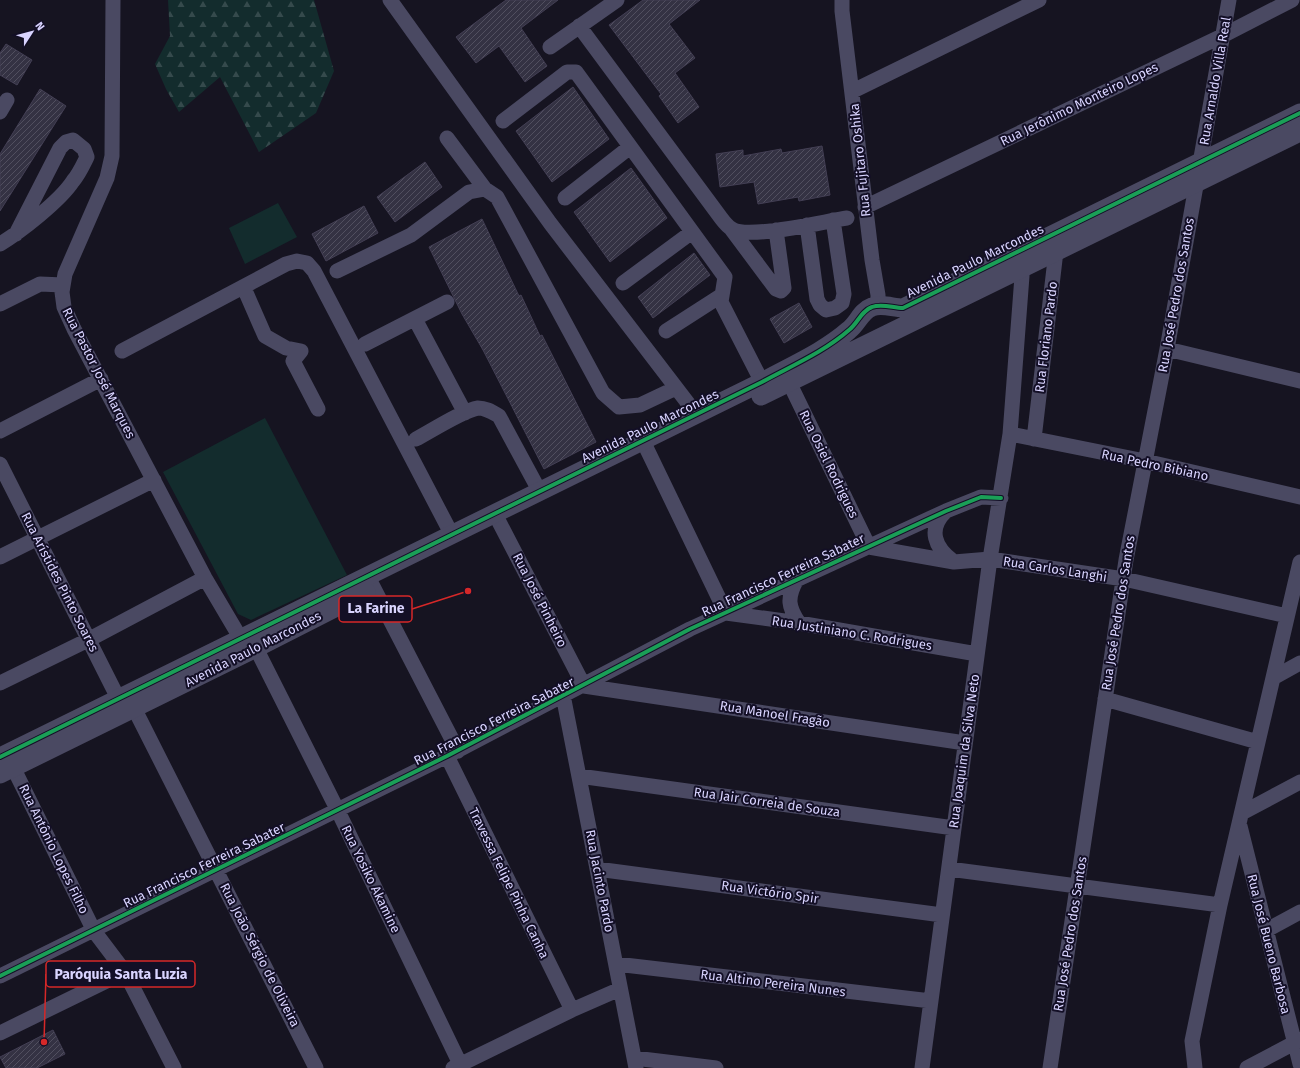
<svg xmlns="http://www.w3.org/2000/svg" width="1300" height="1068" font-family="'Fira Sans',sans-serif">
  <defs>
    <pattern id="forest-firs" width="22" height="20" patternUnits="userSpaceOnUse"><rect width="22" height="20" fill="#132c2d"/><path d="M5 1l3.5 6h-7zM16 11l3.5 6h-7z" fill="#354a4c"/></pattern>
    <pattern id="building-hatch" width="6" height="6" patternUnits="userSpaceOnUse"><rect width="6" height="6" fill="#343243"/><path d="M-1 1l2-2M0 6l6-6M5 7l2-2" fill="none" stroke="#514f5f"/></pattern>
  </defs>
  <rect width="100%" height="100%" fill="#161421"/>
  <path fill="#132c2d" d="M278 203 297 237 245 264 229 228Z
    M265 418 347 575 251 620 238 614 163 472Z"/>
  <path fill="url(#forest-firs)" d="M168 0H314L334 71 316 113 259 152 220 77 179 112 166 89 155 64 170 36Z"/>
  <path fill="url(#building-hatch)" stroke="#433f54" d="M506 0H558L521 28 547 66 525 82 499 46 476 63 456 37Z
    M643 0H700L669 24 695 58 675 73 699 107 678 123 659 96 661 94 609 25Z
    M6 44 32 60 17 85 0 75V53Z
    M573 87 609 139 552 182 516 131Z
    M40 89 66 106 0 211V154Z
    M822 146 830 195 799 201 798 197 758 204 754 182 720 187 716 154 743 150V156L781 149 782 153Z
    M425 162 442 187 395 222 377 197Z
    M631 168 667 218 610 262 574 212Z
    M364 206 378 233 326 261 312 234Z
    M482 219 519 296 521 295 540 336 542 335 596 442 544 469 483 350 462 314 429 247Z
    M694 253 710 275 653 318 638 297Z
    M799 303 812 327 784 343 770 319Z
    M53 1030 65 1054 37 1068H6L0 1057Z"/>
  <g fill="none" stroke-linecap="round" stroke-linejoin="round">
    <path stroke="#4a4962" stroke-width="15" d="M113 0 112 156 107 178 65 274 62 292 64 307 74 329 205 578 241 639 256 648 338 811 462 1068
      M390 0 550 223 697 415
      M842 0V11L872 260 878 295V301L872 307
      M579 26 721 218C724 222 728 227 732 229 749 240 825 221 847 218
      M550 47 617 0
      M853 91 1039 0
      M0 112 7 100
      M503 121 567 72H576L725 277 721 302 762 382
      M447 138 485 189
      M565 198 630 147
      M865 207 1222 36 1292 0
      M807 225 817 299 820 305 826 310 835 308 842 303 844 294 833 220
      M732 230 776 289 781 291 784 288 776 230
      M0 244C20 232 60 201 73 181 79 174 83 165 87 157L84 149 73 140 66 142 60 148 16 234
      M337 271 411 235 469 192 485 189 497 197 603 393 619 407 640 405 676 388
      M623 283 692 232
      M244 288 265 336 286 348 301 351 293 361 318 409
      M0 304 40 284 63 285
      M415 319 465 413
      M666 331 722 295
      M365 344 447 302
      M1167 349 1300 381
      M122 351 286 264 297 261 307 263 314 271 452 535
      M789 382 869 547
      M0 431 101 379
      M1010 434 1145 461 1300 497
      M416 439C431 431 464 410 478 408 486 408 492 412 499 416L540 492
      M1034 439 1056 251 1053 244
      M643 441 726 613 799 623 977 654
      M0 464 119 700 134 708 316 1068
      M946 511C927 529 935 548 953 561
      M495 514 584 686 965 743
      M869 547 954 562 990 559 1124 579 1287 616
      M0 557 154 480
      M368 577 458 751
      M796 581C787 598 788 607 799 623
      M1273 678 1300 663
      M0 683 88 640 205 578
      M563 695 636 1068
      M1105 699 1258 742
      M447 756 572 1010
      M8 757 94 931 125 972 174 1068
      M579 776 954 828
      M1242 813 1300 782
      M1240 826 1300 1064
      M597 869 942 915
      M949 869 1220 905
      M1267 930 1300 912
      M616 964 931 1001
      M0 976 447 756 690 629 946 511 981 497 1001 498
      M0 1033 125 972
      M634 1058 716 1068
      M453 1068 572 1010 620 989
      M922 1068 990 559 1010 434 1022 276 1019 258
      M1050 1068 1126 560 1167 349 1229 0
      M1195 1068 1192 1041 1220 905 1300 562
      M1247 1068 1300 1040"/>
    <path stroke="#4a4962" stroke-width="19" d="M761 396 1300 132
      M0 757 762 382C791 366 824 352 849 330 858 323 861 311 872 307 882 303 893 308 903 308L1300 113
      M0 774 256 648 366 592"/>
    <g stroke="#130f26" stroke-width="6">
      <path id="cycleway" d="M0 757 762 382C791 366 824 352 849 330 858 323 861 311 872 307 882 303 893 308 903 308L1300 113
        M0 976 447 756 690 629 946 511 981 497 1001 498"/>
    </g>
    <use href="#cycleway" stroke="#1a9f57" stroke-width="4"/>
  </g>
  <g text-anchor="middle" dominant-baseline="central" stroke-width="4" stroke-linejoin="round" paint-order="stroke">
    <g font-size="13" fill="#d9d4ff" stroke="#130f26">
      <text transform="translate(1215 81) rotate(-80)">Rua Arnaldo Villa Real</text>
      <text transform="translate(1079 104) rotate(-26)">Rua Jerônimo Monteiro Lopes</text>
      <text transform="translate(860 160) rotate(-96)">Rua Fujitaro Oshika</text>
      <text transform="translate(975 261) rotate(-26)">Avenida Paulo Marcondes</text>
      <text transform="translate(1176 295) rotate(-80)">Rua José Pedro dos Santos</text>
      <text transform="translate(1046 337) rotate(-83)">Rua Floriano Pardo</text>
      <text transform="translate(99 373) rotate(63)">Rua Pastor José Marques</text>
      <text transform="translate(650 426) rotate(-26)">Avenida Paulo Marcondes</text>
      <text transform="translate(829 464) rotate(64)">Rua Osiel Rodrigues</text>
      <text transform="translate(1155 465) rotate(12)">Rua Pedro Bibiano</text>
      <text transform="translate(1055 569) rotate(9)">Rua Carlos Langhi</text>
      <text transform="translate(783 575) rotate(-25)">Rua Francisco Ferreira Sabater</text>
      <text transform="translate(60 582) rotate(63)">Rua Arístides Pinto Soares</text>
      <text transform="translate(540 600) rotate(63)">Rua José Pinheiro</text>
      <text transform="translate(1118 613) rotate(-81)">Rua José Pedro dos Santos</text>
      <text transform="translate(852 633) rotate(9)">Rua Justiniano C. Rodrigues</text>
      <text transform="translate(253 649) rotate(-27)">Avenida Paulo Marcondes</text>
      <text transform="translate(775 714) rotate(9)">Rua Manoel Fragão</text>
      <text transform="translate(494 721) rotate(-27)">Rua Francisco Ferreira Sabater</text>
      <text transform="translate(964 751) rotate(-82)">Rua Joaquim da Silva Neto</text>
      <text transform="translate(767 802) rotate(8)">Rua Jair Correia de Souza</text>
      <text transform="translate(54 849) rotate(64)">Rua Antônio Lopes Filho</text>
      <text transform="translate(204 865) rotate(-26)">Rua Francisco Ferreira Sabater</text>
      <text transform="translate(371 879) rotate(64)">Rua Yosiko Akamine</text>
      <text transform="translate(600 881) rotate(79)">Rua Jacinto Pardo</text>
      <text transform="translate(509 883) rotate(64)">Travessa Felipe Pinha Canha</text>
      <text transform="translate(770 892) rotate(8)">Rua Victório Spir</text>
      <text transform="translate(1070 934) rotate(-81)">Rua José Pedro dos Santos</text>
      <text transform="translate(1269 944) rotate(76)">Rua José Bueno Barbosa</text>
      <text transform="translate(260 955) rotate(63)">Rua João Sérgio de Oliveira</text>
      <text transform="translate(773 983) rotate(7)">Rua Altino Pereira Nunes</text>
    </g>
  </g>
  <path fill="none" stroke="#d62828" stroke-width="1.5" d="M468 591L412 609M44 1042L46 974"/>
  <g fill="#d62828" stroke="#130f26" stroke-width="1.5">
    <circle cx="468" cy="591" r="4"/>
    <circle cx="44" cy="1042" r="4"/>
  </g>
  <g fill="#130f26" stroke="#d62828" stroke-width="1.5">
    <rect x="339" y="596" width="73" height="26" rx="4"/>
    <rect x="46" y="961" width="149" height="26" rx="4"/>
  </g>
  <g font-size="14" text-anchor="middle" font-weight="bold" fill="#d9d4ff">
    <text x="376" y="613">La Farine</text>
    <text x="121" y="979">Paróquia Santa Luzia</text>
  </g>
  <g transform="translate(32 32) rotate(54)" stroke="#130f26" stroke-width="3" paint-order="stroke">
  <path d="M0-3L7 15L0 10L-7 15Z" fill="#d9d4ff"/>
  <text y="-6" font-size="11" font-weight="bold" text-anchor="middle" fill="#d9d4ff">N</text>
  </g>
</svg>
